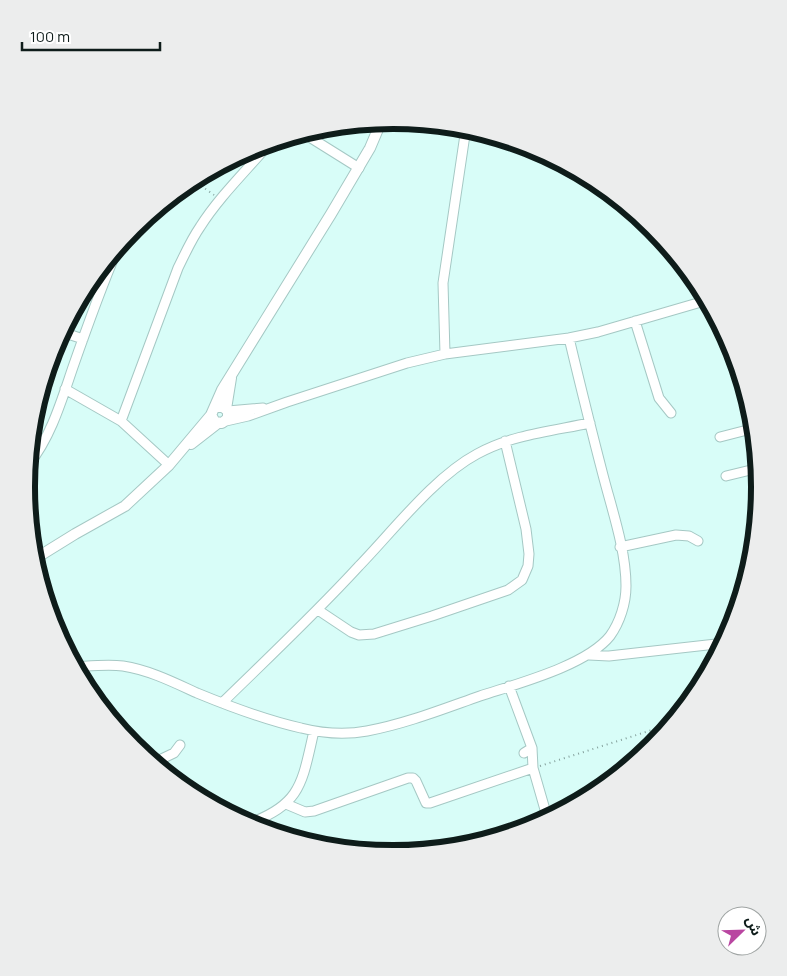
<svg xmlns="http://www.w3.org/2000/svg" width="787" height="976" font-family="Manrope,'Noto Sans Arabic',sans-serif">
  <rect width="100%" height="100%" fill="#d8fdf8"/>
  <g fill="none" stroke-linecap="round" stroke-linejoin="round">
    <g stroke="#a5c8c4" stroke-width="11">
      <path id="minor" d="M303 133 359 168
        M95 276 104 280
        M635 321 659 398 671 413
        M62 332 83 339
        M445 354 443 283 466 128
        M65 389 121 421 169 465
        M228 411 263 408
        M121 421 178 268C185 254 191 240 200 227 219 197 246 171 269 144
        M226 421 248 416 287 402 407 363 445 354 569 338 598 332 708 300
        M720 437 755 428
        M29 464C51 437 62 399 73 367 87 327 101 287 118 248
        M726 476 759 468
        M620 547 676 535 689 536 698 541
        M318 610 351 632 359 635 374 634 432 616 508 590 522 580 528 566 529 554 526 529 505 441
        M589 655 609 656 725 643
        M75 667C91 666 107 664 123 666 149 670 173 682 197 693 231 707 265 720 301 728 321 733 346 735 367 731 405 724 443 709 480 696 516 684 586 666 610 636 620 622 626 603 626 586 626 550 612 510 603 475 591 429 580 384 569 338
        M509 686 532 748 524 753
        M222 703C268 658 315 614 359 566 393 531 434 477 477 454 511 435 552 431 590 423
        M661 731 664 735
        M532 748 533 768
        M153 763 174 753 180 745
        M286 804 305 812 314 811 408 778H413L416 781 426 803H430L533 768 548 820
        M247 824C302 805 302 782 314 731"/>
    </g>
    <g stroke="#a5c8c4" stroke-width="12">
      <path id="tertiary" d="M216 407H223L228 411V418L222 423 215 422 211 415 222 390 331 214 370 148 381 122
        M226 409 231 378
        M191 444 218 423
        M33 560 75 534 125 506 169 465 211 415"/>
    </g>
    <path stroke="#85a19d" stroke-width="2" stroke-dasharray="1 4" stroke-linecap="butt" d="M193 180 214 195
      M540 766 652 730"/>
    <use href="#minor" stroke="#fff" stroke-width="9"/>
    <use href="#tertiary" stroke="#fff" stroke-width="10"/>
  </g>
  <path d="M0 0H787V976H0ZM35 487a358 358 0 1 1 716 0a358 358 0 1 1-716 0Z" fill="#eceded" fill-rule="evenodd"/>
  <path fill="none" stroke="#0e1c1a" stroke-width="6" d="M35 487a358 358 0 1 1 716 0a358 358 0 1 1-716 0Z"/>
  <g transform="translate(742 931) rotate(67)"><circle r="24" fill="#ffffff" stroke="#9fa4a3"/>
  <path d="M0-4L9 19L0 12L-9 19Z" fill="#b946a1"/>
  <text y="-8" font-size="14" font-weight="bold" text-anchor="middle" fill="#0e1c1a">ش</text>
  </g>
  <path d="M22 42v8h138v-8" fill="none" stroke="#0e1c1a" stroke-width="2.5"/>
  <text x="30" y="42" font-size="15" fill="#0e1c1a" stroke="#ffffff" stroke-width="4" paint-order="stroke">100 m</text>
</svg>
